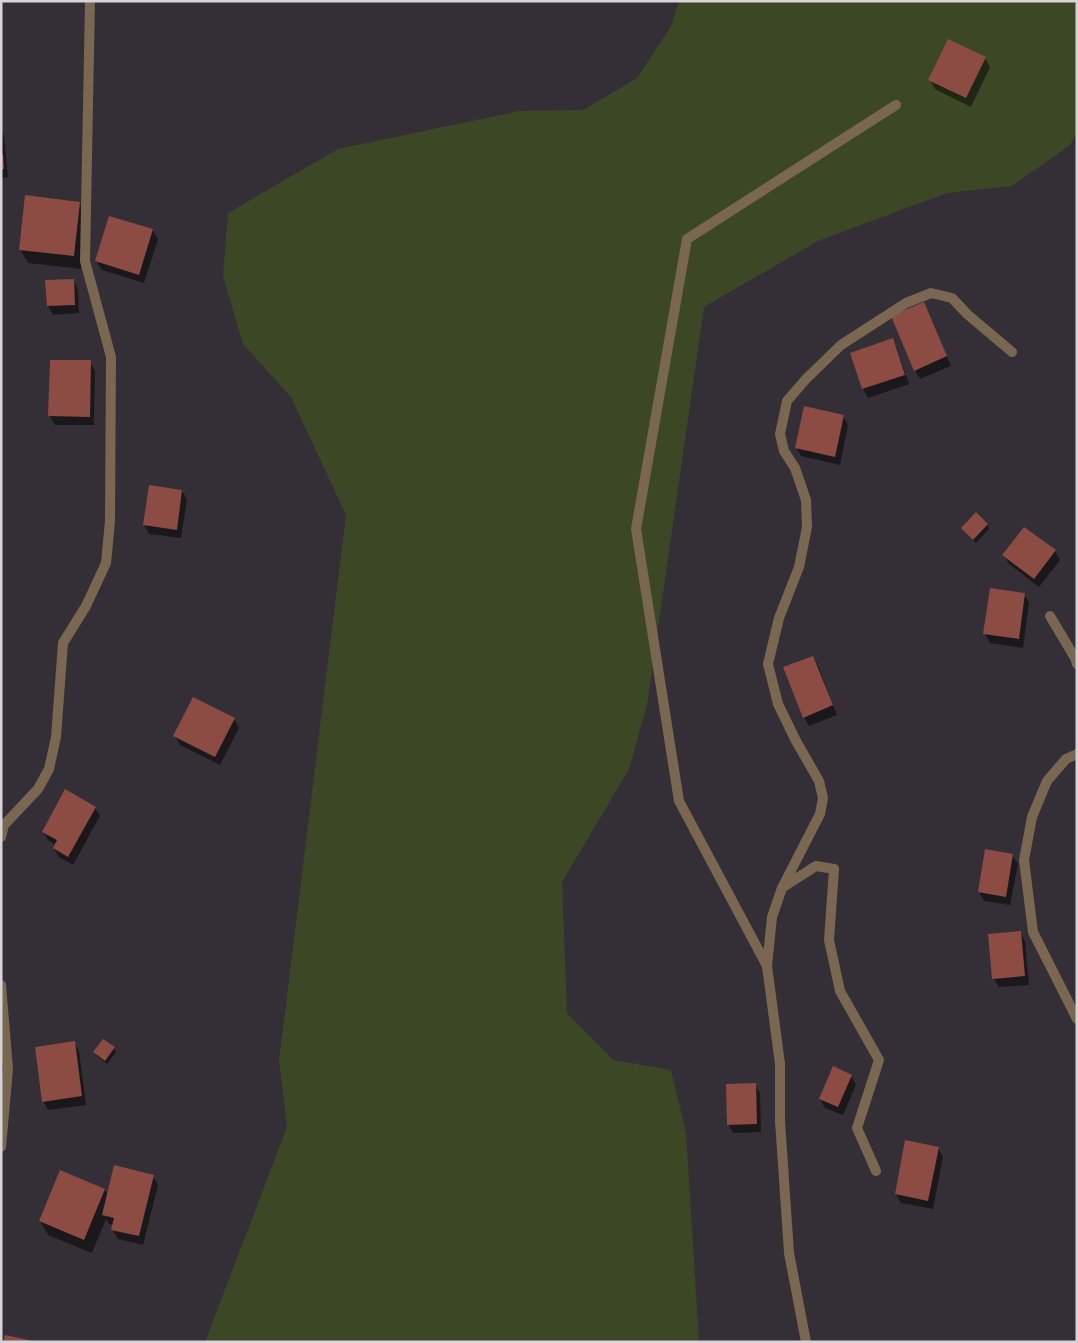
<svg xmlns="http://www.w3.org/2000/svg" width="1078" height="1343" font-family="'Exo 2',sans-serif">
  <rect width="100%" height="100%" fill="#342e36"/>
  <path fill="#3c4825" d="M679 1H1077V133L1070 145 1012 186 947 193 818 241 704 307 647 705 629 769 562 882 567 1013 613 1060 671 1070 686 1133 699 1342H205L287 1127 279 1061 346 515 291 397 243 344 223 276 228 213 338 149 519 111 583 110 637 78 671 26Z"/>
  <path fill="#0007" d="M985 58 990 67 971 107 935 89 930 80Z
    M1 130 4 136 8 177 1 178Z
    M79 203 87 217 81 269 28 263 20 249Z
    M153 230 158 239 144 283 102 270 96 261Z
    M73 280 78 289 79 313 53 315 48 306Z
    M928 312 951 366 920 379 915 370Z
    M892 340 897 349 909 384 868 398 863 389 851 354Z
    M90 362 95 371 94 425H55L50 416Z
    M843 416 848 425 840 465 801 456 796 447Z
    M182 491 187 500 181 538 149 534 144 525Z
    M987 525 989 529 976 543 965 532 962 528Z
    M1055 551 1060 560 1039 587 1009 564 1004 555Z
    M1024 594 1029 603 1023 648 990 643 985 634Z
    M813 657 818 666 837 715 809 726 804 717Z
    M234 719 239 728 220 765 180 745 175 736Z
    M95 808 100 816 73 865 59 857 54 848 56 845 48 840 43 832Z
    M1012 855 1018 864 1010 905 984 901 979 892Z
    M1020 932 1025 941 1029 985 999 987 994 979Z
    M74 1042 79 1051 86 1105 48 1110 43 1101Z
    M114 1048 116 1052 107 1064 97 1056 94 1052Z
    M851 1076 856 1085 843 1115 825 1108 820 1099Z
    M755 1085 760 1093 761 1132 733 1133 728 1124Z
    M938 1148 943 1157 933 1209 901 1203 896 1194Z
    M60 1172 105 1190 108 1196 153 1176 158 1185 143 1245 118 1239 113 1230 114 1225 109 1224 106 1219 92 1253 48 1235 40 1221Z"/>
  <path fill="#8c4b43" d="M948 39 986 57 966 98 928 80Z
    M1 154H3L4 169H1Z
    M25 195 80 202 74 256 19 250Z
    M109 216 153 229 139 275 95 261Z
    M74 279 75 305 47 306 45 280Z
    M924 302 947 356 914 371 891 316Z
    M893 338 905 375 862 389 850 353Z
    M50 360H91L90 417 48 416Z
    M804 406 844 415 835 457 795 448Z
    M149 485 182 490 177 530 143 525Z
    M976 512 988 524 973 540 961 528Z
    M1024 527 1056 550 1034 579 1002 555Z
    M990 588 1025 593 1019 639 983 634Z
    M813 656 833 705 803 718 783 667Z
    M193 697 235 718 215 757 173 736Z
    M65 789 96 807 68 857 53 848 57 840 42 832Z
    M985 849 1013 854 1006 897 978 892Z
    M1021 931 1025 976 992 979 988 934Z
    M103 1039 115 1047 105 1061 93 1052Z
    M75 1041 82 1096 42 1102 35 1047Z
    M833 1066 852 1075 838 1107 819 1099Z
    M756 1083 757 1124 727 1125 726 1084Z
    M905 1140 939 1147 928 1201 895 1194Z
    M114 1165 154 1175 139 1236 111 1230 114 1218 102 1215Z
    M60 1170 105 1189 84 1240 39 1221Z
    M5 1335 33 1341V1342H3Z"/>
  <g fill="none" stroke-linecap="round" stroke-linejoin="round">
    <path stroke="#796751" stroke-width="10" d="M1050 616 1075 658 1077 664
      M783 887 816 866 834 869 829 940 840 991 879 1060 857 1128 876 1171
      M782 888 820 814 823 798 819 781 796 741 778 704 768 664 779 618 799 567 807 527 806 500 795 468 784 451 780 434 787 401 806 379 841 345 906 303 931 293 952 298 967 314 1012 352
      M767 966 679 801 636 529 687 239 896 105"/>
    <path stroke="#796751" stroke-width="10" d="M1077 754 1066 759 1047 781 1032 817 1024 860 1033 932 1077 1019
      M1 837 4 825 38 789 49 769 56 737 63 643 86 606 106 563 110 521 111 357 85 261 90 1
      M782 888 772 917 767 966 780 1064V1121L789 1253 806 1342
      M1 985 8 1069 1 1147"/>
  </g>
  <rect width="1078" height="1343" fill="none" stroke="#d8d3d8" stroke-width="5"/>
</svg>
